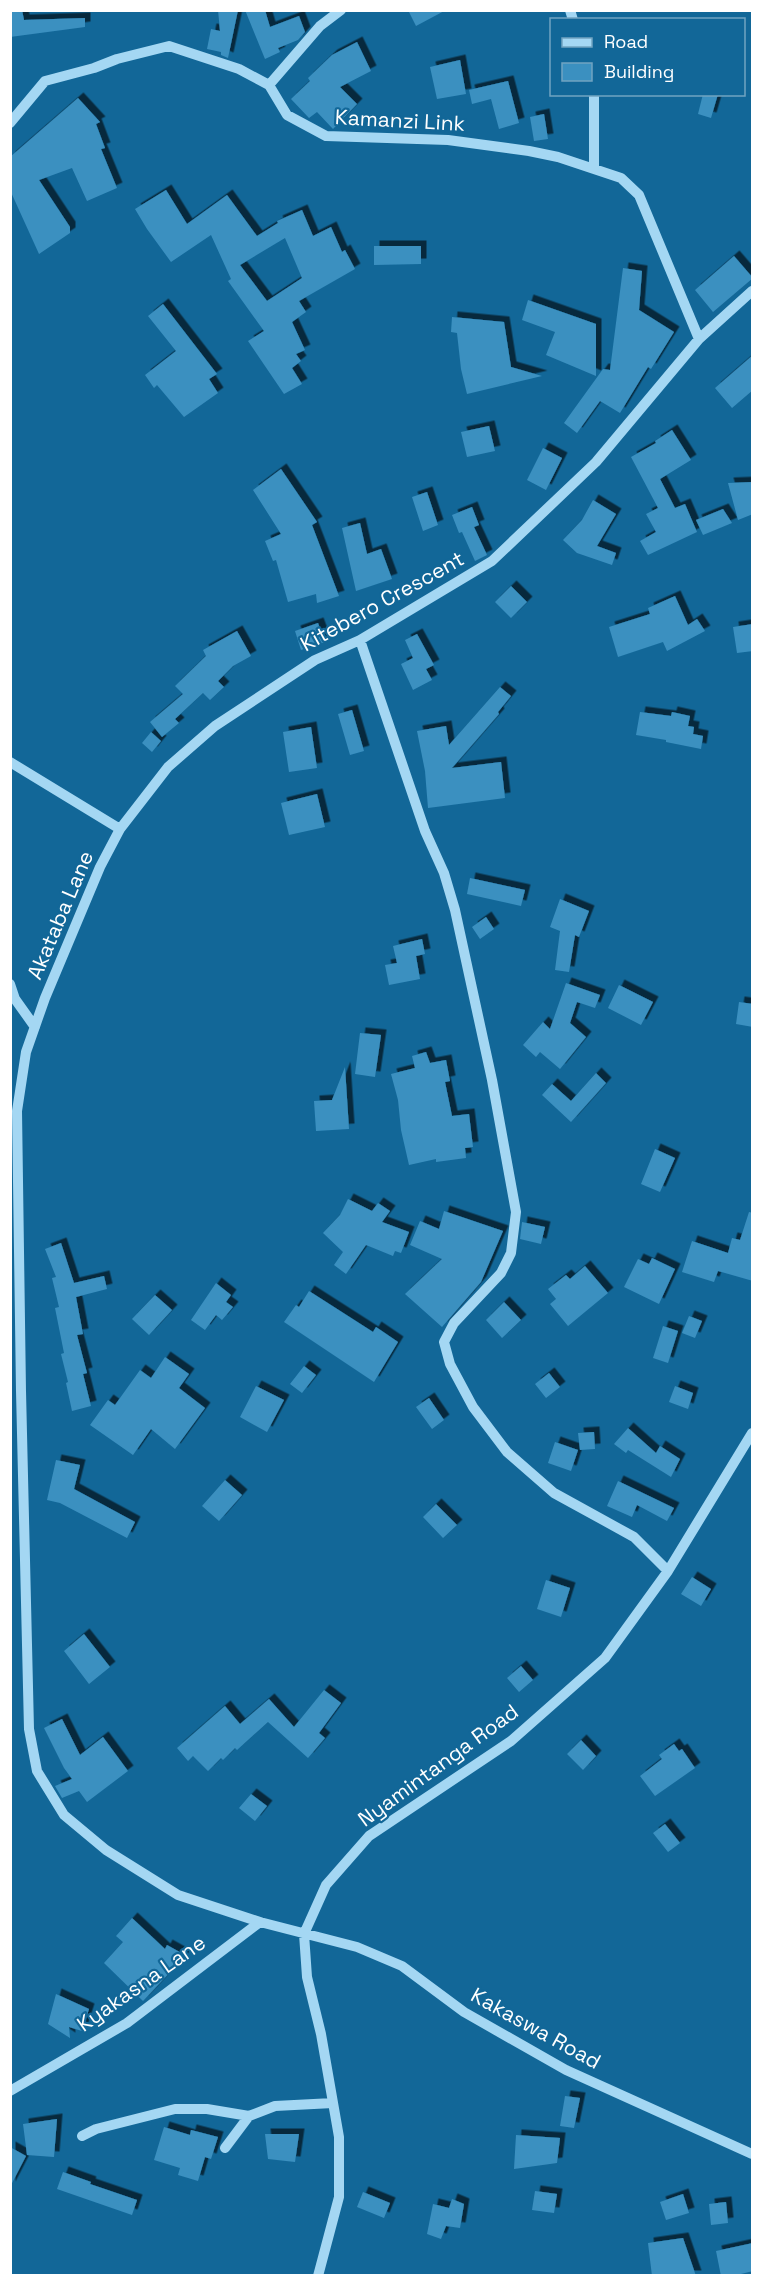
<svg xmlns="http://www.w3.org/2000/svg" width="763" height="2286" font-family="'Space Grotesk',sans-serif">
  <defs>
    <filter id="shadow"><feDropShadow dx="5.5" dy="-5.5" stdDeviation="0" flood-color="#0009"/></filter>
  </defs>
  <rect width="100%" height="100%" fill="#126798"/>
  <path fill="#3b90c0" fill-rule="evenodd" filter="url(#shadow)" d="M10 10H22L24 20 85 18V27L10 37Z
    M218 10H238L228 58 221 55V52L207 49 211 29 220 31Z
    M245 10H265L270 27 299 16 305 32 298 40 278 48 280 52 265 59Z
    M408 10H446L416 26Z
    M357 42 371 71 340 87 357 104 333 129 317 112 309 118 291 99 310 81 308 78 332 55Z
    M460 60 466 94 437 99 430 67Z
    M508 81 519 123 499 129 491 99 472 104 469 90Z
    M703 94H718L711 118 698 114Z
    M78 98 100 122 96 124 105 148 101 149 117 188 87 201 72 168 39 180 70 227V233L39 254 10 190V157Z
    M544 114 548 139 534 141 530 117Z
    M166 190 187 224 227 195 257 236 278 223 277 221 302 210 313 236 331 227 342 252 345 250 355 269 299 301 306 312 292 322 305 350 296 354 301 361 292 368 302 384 284 394 248 341 264 331 228 281 231 279 211 235 171 262 147 229 135 209ZM285 238 302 278 267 301 240 265Z
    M374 246H421V264L374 265Z
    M734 256 753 278 713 312 695 290Z
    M623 268 642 271 639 310 674 332 651 369 648 367 620 413 600 401 577 433 564 423 603 369 610 370Z
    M528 300 596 324V376L546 355 555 332 522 320Z
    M163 304 217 374 209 379 218 393 184 417 157 385 154 388 145 375 176 351 148 316Z
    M452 317 504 322 511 367 542 376 467 394 461 369 457 333 451 332Z
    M753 355V390L732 408 715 388Z
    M489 426 495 451 467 457 461 432Z
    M672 430 691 460 660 479 675 508 685 504 697 532 648 555 640 541 656 532 646 514 658 508 631 457 656 443 655 441Z
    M543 448 562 458 546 490 527 480Z
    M281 469 317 522 312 525 339 596 317 603 316 594 288 602 276 560 273 561 265 541 281 534 253 490Z
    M753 482V514L738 520 728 483Z
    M427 492 438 525 423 531 412 497Z
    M593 500 616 514 597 546 616 553 612 565 577 553 563 540 582 520Z
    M472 507 479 525 474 527 487 555 475 561 462 532 459 533 452 515Z
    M723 509 732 523 703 535 696 520Z
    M360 523 367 554 381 549 392 579 356 591 342 528Z
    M511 586 527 602 511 618 495 602Z
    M675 596 688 625 697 619 705 631 667 651 663 642 618 657 609 627 650 614 648 608Z
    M318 623 325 642 301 650 295 631Z
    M753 624V651L737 653 733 627Z
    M237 631 251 656 233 666 218 681 224 687 210 700 203 693 175 719 179 723 162 737 150 722 183 694 175 686 206 656 203 650Z
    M417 634 434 665 426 669 432 680 413 690 401 664 413 658 405 640Z
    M500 687 511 696 498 712 499 714 452 768 501 762 505 798 428 808 425 771 417 731 446 726 449 745Z
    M352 710 364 751 350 755 338 714Z
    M640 712 671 716 672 712 690 716 688 726 694 727 693 734 703 736 701 749 666 742V740L636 735Z
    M311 727 317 768 289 772 283 732Z
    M151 732 161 741 152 752 142 743Z
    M317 794 325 827 289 835 281 803Z
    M470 878 525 890 521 906 467 894Z
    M560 899 589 911 579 937 575 935 569 972 555 970 560 931 550 927Z
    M486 917 494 929 480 939 472 927Z
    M422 939 425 954 416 956 420 979 389 985 385 965 397 963 393 946Z
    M566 983 600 995 595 1008 577 1002 570 1023 586 1037 560 1069 540 1052 536 1057 523 1045 543 1022 550 1029Z
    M619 985 653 1002 641 1025 608 1008Z
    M739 1002 753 1004V1027L736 1024Z
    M360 1033 381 1035 375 1077 355 1074Z
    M426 1052 430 1063 446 1060 450 1081 445 1082 452 1116 469 1114 473 1147 465 1148 466 1158 436 1162V1159L409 1165 401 1130 398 1100 391 1074 415 1068 412 1056Z
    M345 1067 349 1129 316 1131 314 1101 332 1100Z
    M596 1073 606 1083 571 1122 542 1095 552 1084 571 1101Z
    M655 1149 675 1158 660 1192 641 1184Z
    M348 1199 372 1211 378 1203 390 1211 382 1222 409 1232 401 1253 395 1251 393 1256 366 1245 346 1274 334 1265 343 1252 323 1233 340 1215Z
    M444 1211 503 1231 481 1282 442 1327 405 1294 442 1259 410 1245 420 1221 439 1229Z
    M749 1212 753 1213V1281L718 1271 714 1282 682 1272 692 1241 728 1253 732 1238 740 1240Z
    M522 1222 545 1227 541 1244 520 1239Z
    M61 1243 74 1283 104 1276 107 1289 76 1297 83 1334 77 1335 87 1373 83 1374 91 1406 72 1411 66 1383 68 1382 61 1354 64 1353 55 1308 59 1307 52 1278 56 1277 45 1249Z
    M652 1258 675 1269 659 1304 624 1287 638 1259 649 1264Z
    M585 1266 608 1293 568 1326 550 1304 556 1299 548 1289 566 1275 570 1279Z
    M216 1283 231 1295 226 1302 233 1307 222 1320 216 1315 205 1330 191 1320Z
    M309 1291 373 1332 376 1327 398 1342 374 1382 284 1322 296 1305 299 1307Z
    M155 1295 172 1310 149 1335 132 1319Z
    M504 1302 521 1320 502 1338 486 1320Z
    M689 1316 702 1321 695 1338 682 1333Z
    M663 1326 678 1331 668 1363 653 1358Z
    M165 1357 189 1374 179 1388 205 1408 175 1449 151 1429 133 1455 90 1425 108 1400 115 1405 140 1370 151 1378Z
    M304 1366 316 1375 302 1393 290 1384Z
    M549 1373 560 1387 546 1398 535 1384Z
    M256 1386 284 1400 267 1432 240 1417Z
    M675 1386 693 1393 688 1409 669 1402Z
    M429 1398 444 1420 432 1429 416 1407Z
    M628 1428 656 1453 660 1446 680 1459 671 1477 628 1450 626 1453 614 1444Z
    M594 1432 595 1449 580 1450 578 1433Z
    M555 1442 578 1450 571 1471 548 1463Z
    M56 1460 80 1465 74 1489 135 1522 127 1538 60 1503 47 1500Z
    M225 1480 242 1495 219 1521 202 1506Z
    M618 1481 674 1508 667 1521 637 1505 632 1517 607 1506Z
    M436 1504 457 1525 443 1538 423 1517Z
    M692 1577 711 1589 701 1606 681 1594Z
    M546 1580 570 1588 561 1617 537 1609Z
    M84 1634 110 1667 89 1684 64 1651Z
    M521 1666 533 1680 519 1692 507 1678Z
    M324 1690 341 1703 319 1733 325 1738 308 1758 268 1722 237 1750 235 1748 223 1760 221 1758 208 1771 193 1756 188 1761 177 1748 225 1706 240 1724 269 1699 294 1727Z
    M62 1719 80 1755 103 1737 128 1771 87 1802 79 1791 62 1798 55 1786 72 1779 64 1768 44 1728Z
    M581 1740 596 1756 583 1770 567 1754Z
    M674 1744 679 1751 682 1749 695 1768 655 1796 640 1776 662 1759 659 1755Z
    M251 1794 267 1806 255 1821 239 1808Z
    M665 1824 680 1843 668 1852 653 1833Z
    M132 1918 165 1949 167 1945 185 1955 175 1970 173 1969 143 2001 104 1963 123 1942 116 1936Z
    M56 1994 89 2009 82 2031 69 2027 70 2038 48 2024Z
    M565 2096 580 2098 574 2128 560 2126Z
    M57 2119 54 2157 27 2155 23 2124Z
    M164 2127 190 2135 191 2130 218 2137 211 2159 205 2157 198 2181 178 2175 180 2168 154 2160Z
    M265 2134H299L295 2162 268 2159Z
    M516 2135 560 2138 557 2163 514 2169Z
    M10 2147 26 2156 10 2187Z
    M63 2172 91 2182 90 2184 137 2200 132 2215 57 2189Z
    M535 2191 557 2194 554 2213 532 2210Z
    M363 2192 390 2203 384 2218 357 2207Z
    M683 2194 689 2213 666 2220 660 2202Z
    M452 2199 464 2204 460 2228 446 2226 441 2239 427 2234 433 2204 449 2208Z
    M726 2202 728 2223 711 2225 709 2204Z
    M683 2238 696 2276H652L648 2243Z
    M753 2243V2271L733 2276H721L716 2251Z"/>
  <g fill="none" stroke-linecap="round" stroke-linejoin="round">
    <path stroke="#a4d7f3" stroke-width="10" d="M570 10 573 20
      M269 85 320 26 341 10
      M594 94V168
      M10 123 45 81 94 68 117 59 169 46 239 69 269 85 287 115 326 136 448 140 529 151 558 157 621 178 639 195 699 339
      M752 291 699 339 596 462 492 561 360 640 315 660 215 726 168 767 120 829 100 867 45 998 26 1052 17 1111 21 1391 29 1729 37 1771 64 1815 106 1850 178 1895 260 1922 357 1947 402 1966 464 2012 566 2070 752 2154
      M360 640 425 831 444 873 455 910 492 1080 516 1212 511 1253 501 1273 454 1323 444 1342 450 1364 473 1407 507 1452 554 1493 634 1537 668 1571
      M10 762 120 829
      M10 984 15 999 35 1027
      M10 2091 127 2023 260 1922
      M82 2136 96 2129 175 2109H207L249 2116
      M225 2148 249 2116 275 2106 333 2103
      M318 2276 339 2197V2137L321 2034 307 1977 304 1934 326 1885 369 1836 511 1741 605 1658 668 1571 752 1433"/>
  </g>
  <g text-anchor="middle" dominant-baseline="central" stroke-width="4.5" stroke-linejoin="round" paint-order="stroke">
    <g font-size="21" fill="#fff" stroke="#126798">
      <text transform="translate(400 120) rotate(3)">Kamanzi Link</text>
      <text transform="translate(382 601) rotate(-29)">Kitebero Crescent</text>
      <text transform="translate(60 915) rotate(-67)">Akataba Lane</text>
      <text transform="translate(438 1765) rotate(-36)">Nyamintanga Road</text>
      <text transform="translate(141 1983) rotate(-35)">Kyakasna Lane</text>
      <text transform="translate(536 2028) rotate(29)">Kakaswa Road</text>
    </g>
  </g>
  <rect width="763" height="2286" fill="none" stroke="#ffffff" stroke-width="24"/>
  <rect x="550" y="18" width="195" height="78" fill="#126798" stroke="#71a4c1" stroke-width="1.5"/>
  <rect x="562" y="38" width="30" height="9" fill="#a4d7f3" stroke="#71a4c1" stroke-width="1.5"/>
  <text x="604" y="48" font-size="18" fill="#ffffff">Road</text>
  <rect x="562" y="63" width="30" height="18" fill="#3b90c0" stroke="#71a4c1" stroke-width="1.5"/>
  <text x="604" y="78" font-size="18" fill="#ffffff">Building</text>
</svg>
